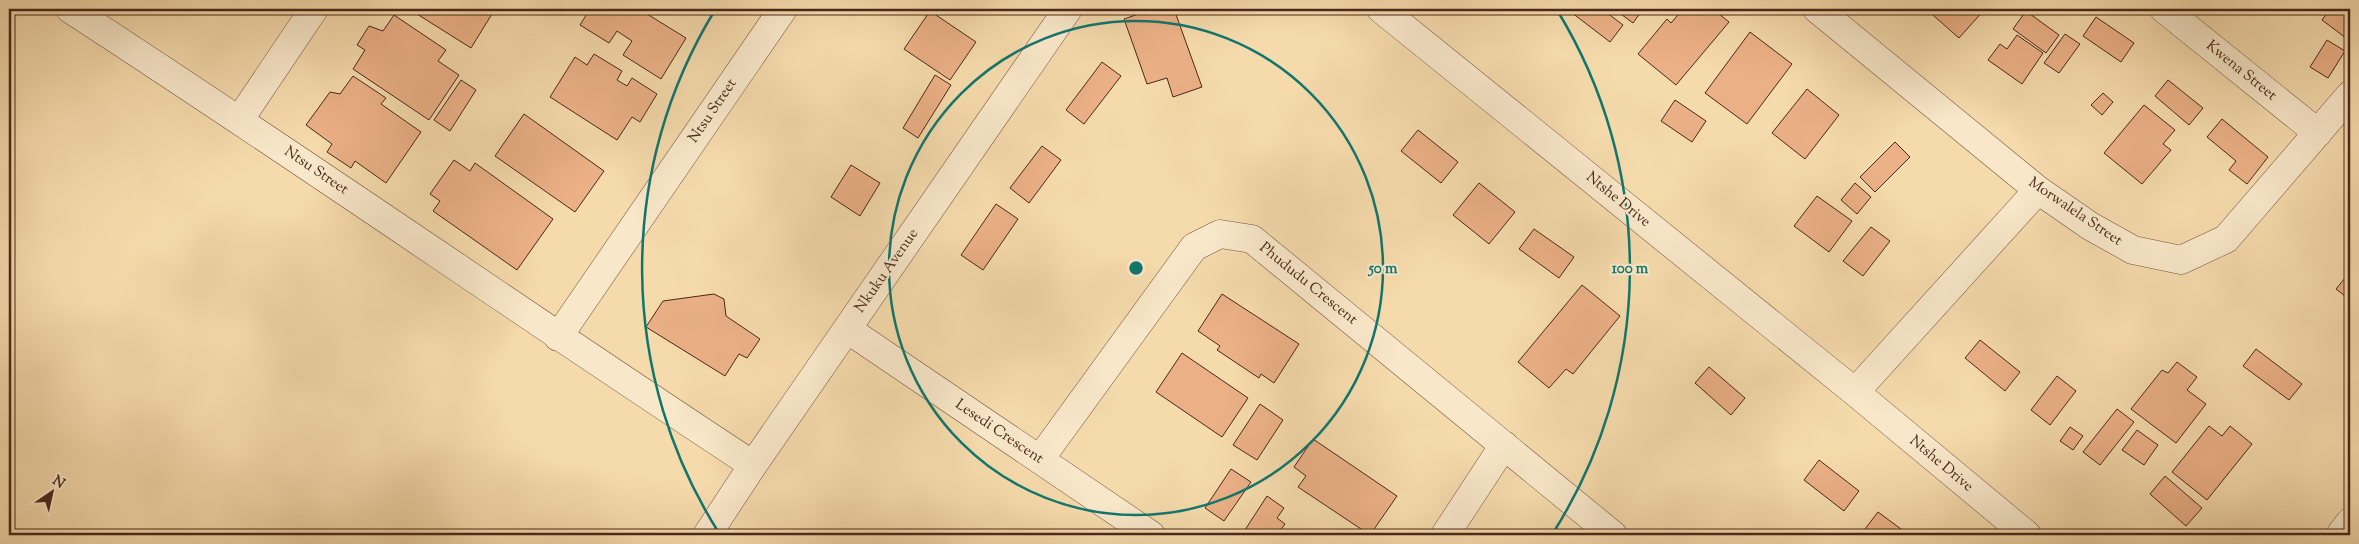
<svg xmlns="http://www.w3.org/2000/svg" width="2359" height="544" font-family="'Sorts Mill Goudy',serif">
  <rect width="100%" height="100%" fill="#f5daac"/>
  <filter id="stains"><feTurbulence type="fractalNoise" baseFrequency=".004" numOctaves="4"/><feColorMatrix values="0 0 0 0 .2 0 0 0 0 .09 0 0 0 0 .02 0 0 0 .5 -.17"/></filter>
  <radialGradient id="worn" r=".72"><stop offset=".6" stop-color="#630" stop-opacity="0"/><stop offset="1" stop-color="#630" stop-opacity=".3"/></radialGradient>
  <path fill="#ebb086" stroke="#4a281a" d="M409 9H495L471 48Z
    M590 9H639L686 38 661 79 623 55 632 41 617 31 609 43 580 25Z
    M1153 9H1174L1202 87 1173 97 1167 78 1147 84 1124 19Z
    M1567 9H1602L1623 25 1610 42Z
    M1614 9H1643L1633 23Z
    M1683 9H1713L1729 22 1676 85 1638 54 1667 19 1671 23Z
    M1926 9H1985L1959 38Z
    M2330 9H2350V41L2322 20Z
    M930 11 976 42 950 80 904 49Z
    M2026 11 2059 35 2046 53 2013 29Z
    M394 15 446 50 438 61 459 75 429 120 353 69 365 50 357 45 369 26 383 31Z
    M2096 17 2134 43 2121 62 2083 36Z
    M1750 32 1792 64 1747 124 1705 93Z
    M2065 34 2080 44 2059 73 2044 63Z
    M2017 35 2043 53 2022 84 1988 60 2000 44 2007 49Z
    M2327 40 2345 51 2328 78 2310 67Z
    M594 54 622 71 617 80 627 86 632 78 657 94 640 122 632 117 617 140 550 97 575 57 587 65Z
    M1102 62 1121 76 1084 124 1066 110Z
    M935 75 951 85 918 138 903 128Z
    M353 76 386 98 381 104 421 132 386 183 355 161 351 168 327 152 332 144 306 125 330 92 340 94Z
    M461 80 476 90 450 131 434 120Z
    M2168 80 2203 108 2189 125 2155 96Z
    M1807 89 1839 115 1805 159 1772 133Z
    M2103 93 2113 102 2102 115 2091 105Z
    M1675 100 1706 121 1692 142 1661 121Z
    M2144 105 2175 130 2163 144 2171 150 2142 184 2104 153Z
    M524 114 604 171 575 212 495 156Z
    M2222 119 2268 157 2247 184 2229 170 2236 161 2207 137Z
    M1418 130 1458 162 1441 183 1401 151Z
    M1895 142 1910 157 1875 192 1860 177Z
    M1042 146 1061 160 1029 203 1010 188Z
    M454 160 470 171 475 163 553 219 517 270 433 211 440 201 430 194Z
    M851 165 880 183 860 216 831 197Z
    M1479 183 1515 212 1489 244 1453 215Z
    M1855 183 1871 197 1857 214 1841 200Z
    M1817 196 1852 221 1829 252 1794 226Z
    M996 204 1018 219 983 270 961 255Z
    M1871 227 1890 241 1863 276 1843 261Z
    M1534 229 1574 257 1559 278 1519 249Z
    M2350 272V300L2336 289Z
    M1582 285 1620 316 1573 374 1566 369 1549 388 1518 362Z
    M714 294 724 299 726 316 760 339 747 358 739 354 725 376 646 327 663 301Z
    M1222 294 1299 344 1274 383 1261 374 1259 378 1217 350 1220 346 1198 331Z
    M1980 340 2020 372 2005 391 1965 358Z
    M2256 349 2302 384 2289 400 2243 366Z
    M1182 353 1248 398 1222 437 1156 392Z
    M2177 362 2197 377 2187 390 2206 404 2176 443 2131 409 2162 370 2168 373Z
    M1709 367 1745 398 1731 415 1695 383Z
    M2057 376 2076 391 2050 425 2031 410Z
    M1260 404 1283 420 1257 460 1233 445Z
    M2117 409 2134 422 2100 465 2083 452Z
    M2209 426 2222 436 2230 426 2252 444 2207 500 2172 472Z
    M2070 427 2083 436 2073 450 2060 441Z
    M2137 430 2158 445 2144 465 2122 450Z
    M1313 439 1397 496 1370 535 1298 487 1306 476 1294 467Z
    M1819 460 1859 491 1844 511 1804 480Z
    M1231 469 1251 482 1224 521 1205 508Z
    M2165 476 2202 508 2186 526 2150 494Z
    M1267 496 1284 508 1277 518 1285 524 1277 535H1246L1243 533Z
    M1878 512 1909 535H1873L1865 529Z"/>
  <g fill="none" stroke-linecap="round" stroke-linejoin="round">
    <g stroke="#75543e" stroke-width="29">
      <path id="minor" d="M70 9C300 158 524 315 753 465
        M1381 9 1855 392 2027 535
        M1817 9 2038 190 2090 226 2133 250 2181 260 2226 239 2350 95
        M2164 9 2318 133
        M240 119 314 9
        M847 329 1151 535
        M558 337 783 9
        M1855 392 2038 190
        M1040 459 1194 247 1220 234 1252 239 1613 535
        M707 535 753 465 1068 9
        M1445 535 1504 445
        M2340 535 2350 522"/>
    </g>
    <use href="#minor" stroke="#f8e7c9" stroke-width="28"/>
  </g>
  <g fill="none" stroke="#0f766e" stroke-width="2.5">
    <circle cx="1136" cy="268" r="247"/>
    <path d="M719 533A494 494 0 0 1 715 10M1557 10A494 494 0 0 1 1553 533"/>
  </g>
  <g text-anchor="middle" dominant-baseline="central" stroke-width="4.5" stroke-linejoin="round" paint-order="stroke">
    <g font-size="15" fill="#4a281a" stroke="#f8e7c9">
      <text transform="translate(2241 71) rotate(39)">Kwena Street</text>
      <text transform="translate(713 111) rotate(-56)">Ntsu Street</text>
      <text transform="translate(316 171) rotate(34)">Ntsu Street</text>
      <text transform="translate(1618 200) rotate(39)">Ntshe Drive</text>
      <text transform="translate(2075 212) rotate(34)">Morwalela Street</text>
      <text transform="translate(887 271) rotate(-55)">Nkuku Avenue</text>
      <text transform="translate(1308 284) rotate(39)">Phududu Crescent</text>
      <text transform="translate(999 432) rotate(34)">Lesedi Crescent</text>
      <text transform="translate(1941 464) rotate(40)">Ntshe Drive</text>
    </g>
  </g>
  <circle cx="1136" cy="268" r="8" fill="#0f766e" stroke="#f8e7c9" stroke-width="2.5"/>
  <g font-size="15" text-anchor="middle" font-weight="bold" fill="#0f766e" stroke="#f8e7c9" stroke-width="4.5" stroke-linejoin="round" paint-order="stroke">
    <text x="1383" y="273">50 m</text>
    <text x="1630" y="273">100 m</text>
  </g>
  <rect width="2359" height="544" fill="none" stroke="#f5daac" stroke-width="30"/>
  <rect x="10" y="10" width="2339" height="524" fill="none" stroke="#4a281a" stroke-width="2.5"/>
  <rect x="15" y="15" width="2329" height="514" fill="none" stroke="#4a281a"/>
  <g transform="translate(52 492) rotate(34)" stroke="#f8e7c9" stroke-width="4" paint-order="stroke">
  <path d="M0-4L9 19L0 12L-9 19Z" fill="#4a281a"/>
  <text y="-8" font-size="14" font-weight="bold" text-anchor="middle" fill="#4a281a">N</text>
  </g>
  <rect width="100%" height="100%" filter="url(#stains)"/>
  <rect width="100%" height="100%" fill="url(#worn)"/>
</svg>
